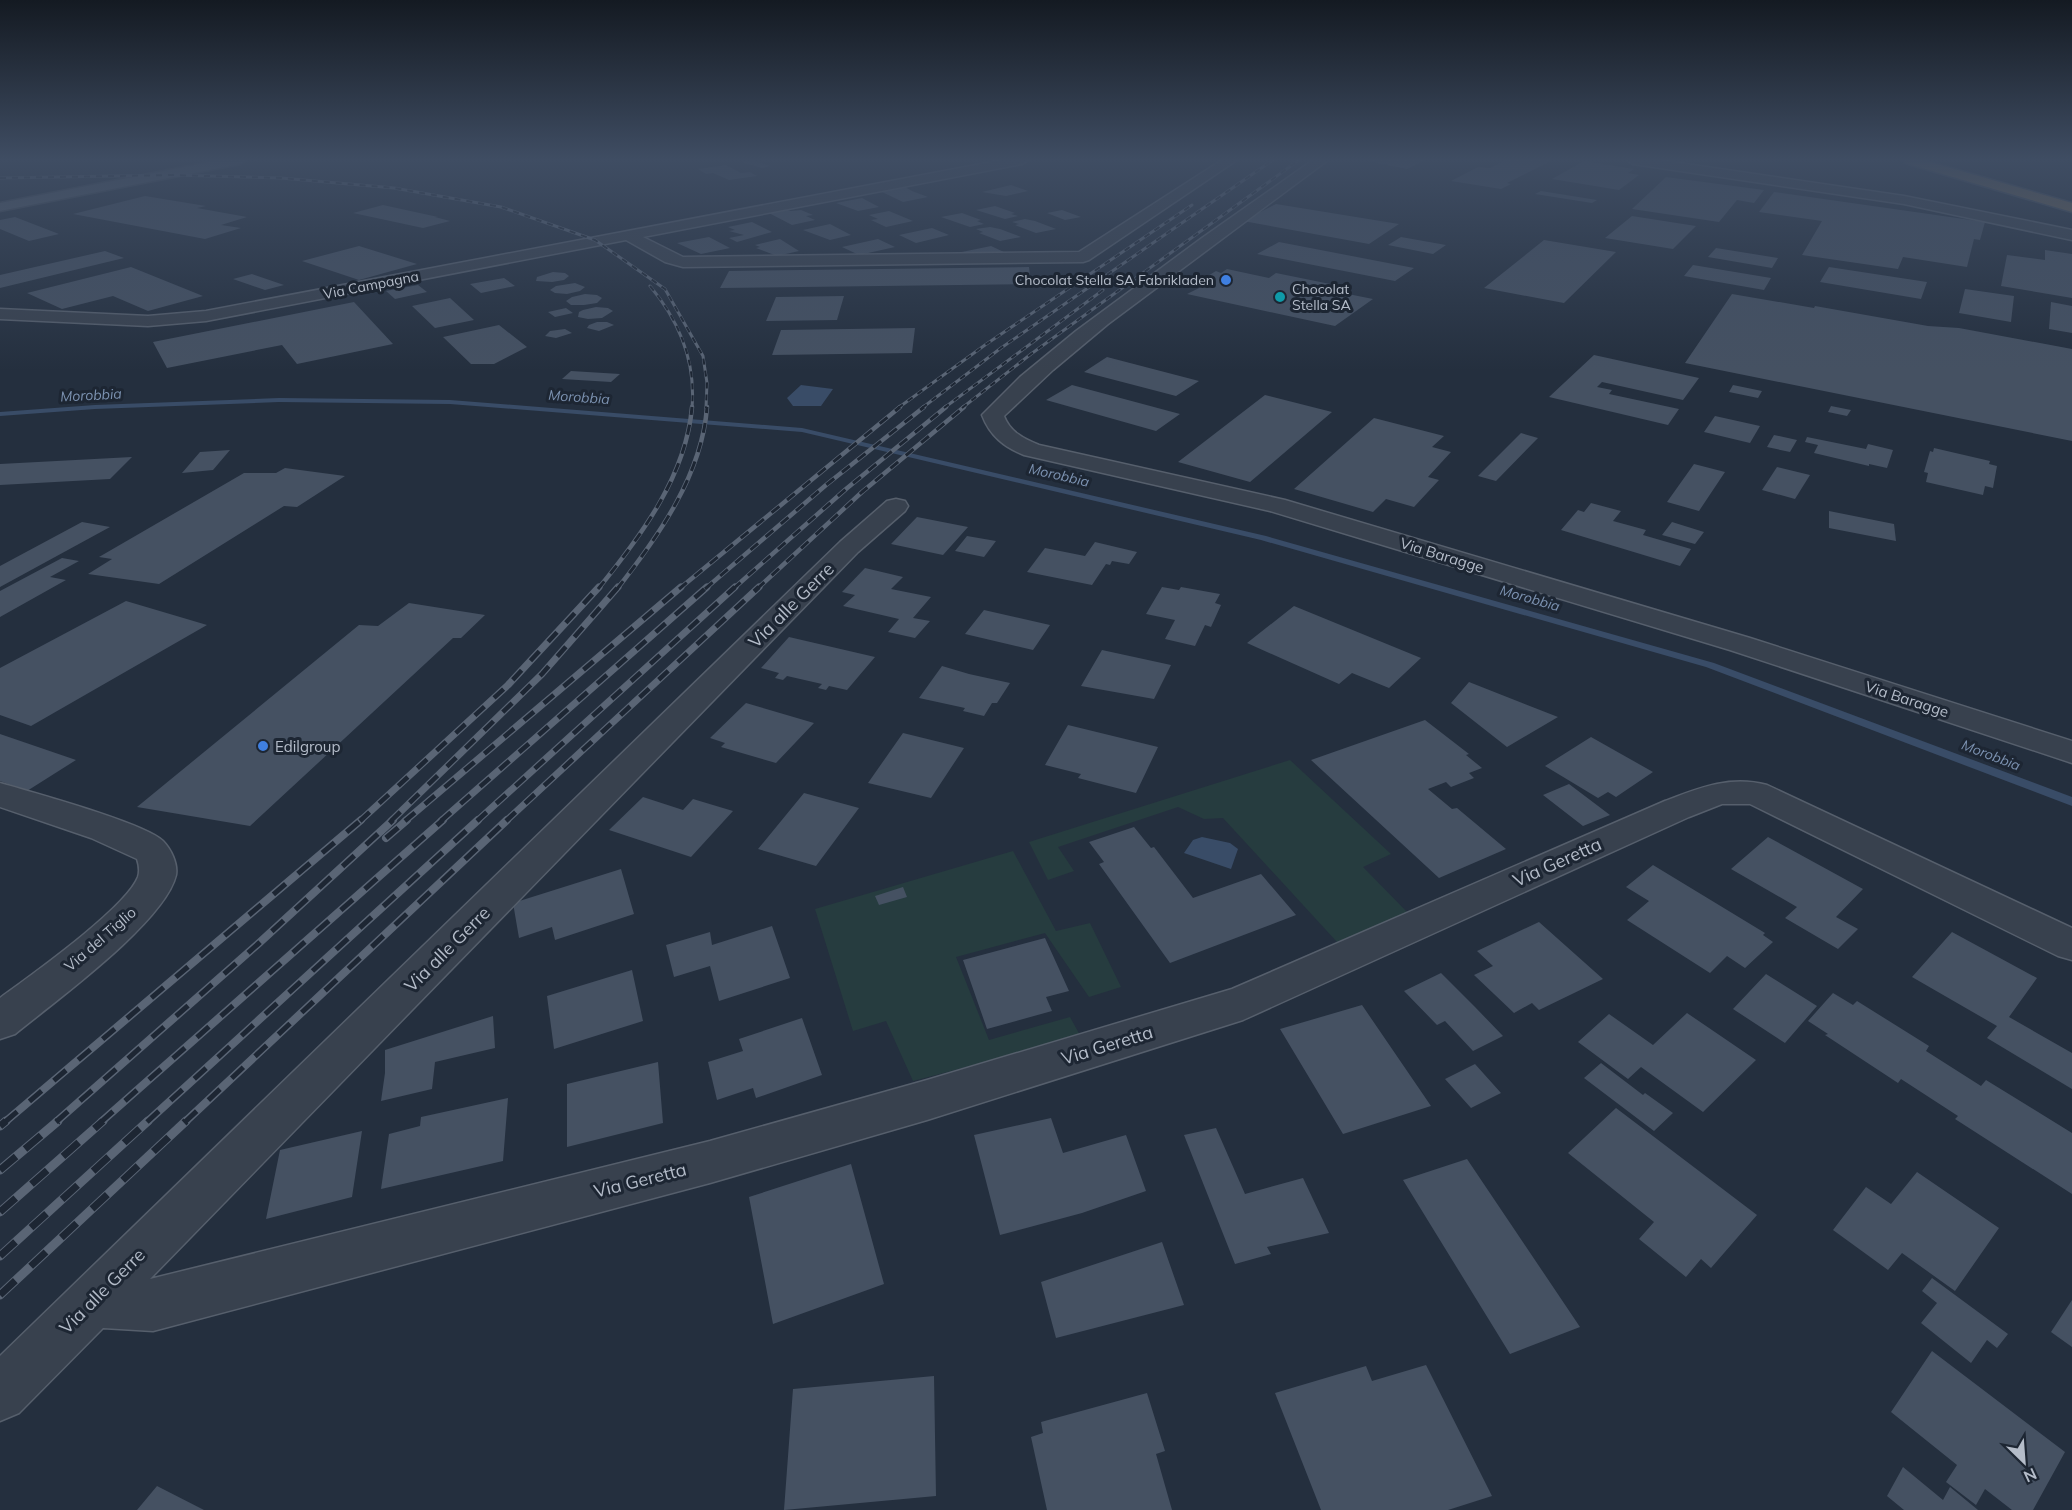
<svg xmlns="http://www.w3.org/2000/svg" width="2072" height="1510" font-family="Mulish,sans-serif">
  <rect width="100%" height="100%" fill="#242f3e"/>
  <path fill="#263c3f" d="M1290 760 1391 854 1363 867 1408 913 1337 942 1223 818 1204 819 1178 807 1058 847 1074 871 1048 880 1029 842Z
    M1013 851 1056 931 1090 923 1121 987 1089 997 1045 933 956 957 989 1040 1070 1017 1081 1037 913 1081 886 1021 853 1031 815 909Z"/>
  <path fill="#394c67" d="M801 385 833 389 821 406H793L787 398Z
    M1202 837 1230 843 1238 849 1231 869 1184 853 1193 840Z"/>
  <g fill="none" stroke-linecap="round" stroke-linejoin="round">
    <path fill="#394c67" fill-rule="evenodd" d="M279 398 450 400 802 428 1266 536 1714 663 2072 797V806L1706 667 1261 540 802 432 450 404 279 402 95 409 0 416V412L95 405Z"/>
  </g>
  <path fill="#455162" d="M752 160 764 164 771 166 762 168 741 162Z
    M1363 160H1426L1407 169Z
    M1506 160H1553L1507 183 1511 184 1501 189 1451 181 1478 167 1490 168Z
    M1584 161 1634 169 1628 173 1639 175 1619 190 1552 179Z
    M726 165 741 173 750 172 757 176 729 180 713 173 706 174 698 169Z
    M1666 177 1764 190 1754 203 1737 200 1719 222 1632 209Z
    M1011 185 1028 191 1006 196 982 192Z
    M905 187 912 191 928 197 903 202 880 191Z
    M1541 191 1597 200 1592 203 1535 194Z
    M1774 192 1985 222 1980 240 1974 239 1967 267 1903 257 1898 269 1802 255 1822 221 1759 212Z
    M145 196 206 206 197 208 247 217 221 225 241 228 205 239 73 214Z
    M862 198 879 207 858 211 836 203Z
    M1276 204 1399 224 1369 244 1243 221Z
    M383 205 438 217H435L450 221 423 228 353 213Z
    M995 206 1015 213 1011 214 1018 216 1005 219 976 210Z
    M784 209 791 211 801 210 813 215 806 216 815 220 792 225 767 212Z
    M1062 210 1081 217 1065 220 1047 213Z
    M889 211 913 221 886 227 871 220 878 219 869 215Z
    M962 213 981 220 977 221 984 224 970 227 941 217Z
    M1632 216 1696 226 1673 249 1605 238Z
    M15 217 59 234 29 241 0 229V220Z
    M1025 219 1035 221 1056 229 1036 233 1015 225 1019 224 1012 222Z
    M752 222 772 232 737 242 729 238 744 235 729 231 735 230 728 227Z
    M830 224 851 235 830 240 803 230Z
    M990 227 1000 229 1021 237 1000 241 979 233 983 232 976 229Z
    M932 228 949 235 916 243 899 235Z
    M709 237 730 248 701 254 677 243Z
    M1401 237 1446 245 1433 254 1388 245Z
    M780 239 799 251 777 256 756 248 760 247 755 245Z
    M878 239 895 247 859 255 842 247Z
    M1544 240 1616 252 1564 303 1484 288Z
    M1279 242 1414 268 1395 281 1257 254Z
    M359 246 417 264 359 280 302 261Z
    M991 246 1006 253 992 255H961L957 253Z
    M1716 248 1778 258 1772 268 1708 257Z
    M2045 250 2072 254V298L2001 286 2007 255 2045 260Z
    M105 251 124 258 0 288V275Z
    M1693 265 1771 278 1764 290 1684 276Z
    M131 267 203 296 148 311 113 296 62 309 27 293Z
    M1029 267 1031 284 720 288 729 271Z
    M1829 267 1927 282 1921 299 1820 282Z
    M1227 269 1269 278 1276 273 1340 286 1333 291 1373 299 1335 326 1187 294 1205 285 1196 283 1216 271 1221 273Z
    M553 272 565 273 569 276 564 280 552 282 536 281 537 277Z
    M252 274 284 285 265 290 233 279Z
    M504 278 515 286 481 293 470 284Z
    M575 283 585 287 580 291 567 294 555 293 550 290 556 286Z
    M418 285 427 292 395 299 386 291Z
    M1965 289 2014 296 2011 322 1959 313Z
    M585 294 597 295 602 298 597 303 584 305H571L566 301 572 297Z
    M1732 294 1814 308 1815 306 1928 326 1959 328 2072 349V441L1685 363Z
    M844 296 837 320 766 321 776 297Z
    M450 298 474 320 435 328 412 306Z
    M354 302 393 344 297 364 282 345 167 368 153 342Z
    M2051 302 2072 306V333L2049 329Z
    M596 307 608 308 613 311 602 318 588 319 578 317 579 312 583 310Z
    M566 308 573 313 555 317 548 312Z
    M597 322H607L614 325 599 331 587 328 589 325Z
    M499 325 527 347 494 364H471L443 337Z
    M915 328 912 353 772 355 781 330Z
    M565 329 572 333 556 338 545 336 550 331Z
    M1594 355 1699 378 1683 400 1602 382 1597 387 1612 390 1609 394 1679 409 1668 425 1549 397Z
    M1107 357 1199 381 1176 396 1084 372Z
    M571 371 620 374 611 382 562 379Z
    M1072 385 1180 414 1156 431 1046 400Z
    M1733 385 1762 391 1758 398 1729 392Z
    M1265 395 1332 412 1250 482 1178 462Z
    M1831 406 1851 410 1847 416 1828 412Z
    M1715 416 1760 426 1750 443 1704 432Z
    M1374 418 1444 436 1432 447 1451 452 1428 477 1439 480 1414 507 1386 499 1373 512 1294 489Z
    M1521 433 1538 438 1496 481 1478 476Z
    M1774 435 1797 440 1790 452 1767 447Z
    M1807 437 1866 449 1868 444 1893 450 1887 468 1869 464V466L1814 453 1818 445 1805 442Z
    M1934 448 1990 461 1989 464 1997 466 1993 488 1985 486 1983 495 1926 482 1928 473 1924 472 1930 451 1933 452Z
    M230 450 213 470 182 473 200 452Z
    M132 457 110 479 0 485V464Z
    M1694 464 1725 472 1699 511 1667 502Z
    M1777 467 1810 475 1795 499 1762 490Z
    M285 468 345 476 297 507 284 506 159 584 88 574 112 559 99 557 244 473H276Z
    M1591 503 1621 511 1613 521 1646 530 1643 535 1691 549 1680 566 1561 530 1578 510 1584 512Z
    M1829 511 1894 524 1896 541 1829 528Z
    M917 517 968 527 943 555 891 544Z
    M82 522 110 527 0 587V566Z
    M1672 522 1704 532 1695 544 1662 535Z
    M967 536 996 541 984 557 955 551Z
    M1095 542 1137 552 1129 564 1112 561 1110 565 1106 564 1092 585 1027 572 1045 548 1085 556Z
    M62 558 79 561 50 577 66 580 0 617V591Z
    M865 568 903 577 891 589 931 597 913 618 930 621 915 638 888 632 899 619 843 606 855 595 842 592Z
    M1162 587 1179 590 1181 587 1220 594 1215 603 1221 605 1211 627 1205 625 1195 646 1165 639 1175 620 1146 614Z
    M126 601 207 625 31 726 0 715V668Z
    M409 603 485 615 461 638H453L250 826 137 807 359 625 378 626Z
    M1294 606 1421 658 1389 688 1352 673 1339 684 1247 643Z
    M984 610 1050 625 1033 650 965 634Z
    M789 637 875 657 847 690 829 686 826 690 818 688 822 684 787 676 783 680 775 678 779 673 761 668Z
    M1102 650 1171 665 1154 699 1081 686Z
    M942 666 969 674 1010 683 997 703H992L984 716 963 711 965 708 919 698Z
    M1469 682 1558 717 1507 747 1451 703Z
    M746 703 814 723 776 763 721 747 725 743 710 738Z
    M1425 720 1469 754 1466 755 1482 768 1469 773 1474 778 1451 787 1446 782 1428 789 1452 809 1457 808 1506 849 1439 878 1311 760Z
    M1068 725 1158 747 1136 793 1078 778 1081 774 1045 765Z
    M903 733 964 748 931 798 868 783Z
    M0 734 76 760 27 791 0 781Z
    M1591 737 1653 772 1616 797 1608 792 1598 798 1545 766Z
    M1569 784 1610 815 1583 826 1543 795Z
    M804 793 859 808 816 866 758 849Z
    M643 797 683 810 693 799 733 811 691 857 609 830Z
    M1134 827 1151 848 1154 847 1193 898 1261 874 1296 915 1170 963 1099 864 1104 862 1089 842Z
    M1768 837 1863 889 1836 917 1858 929 1838 949 1785 918 1797 907 1731 869Z
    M1653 865 1765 933 1763 935 1773 942 1745 968 1727 956 1710 973 1627 920 1649 901 1626 887Z
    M621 869 634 914 555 940 552 927 519 938 513 903Z
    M903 887 907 897 879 905 875 896Z
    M1539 922 1603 979 1539 1010 1532 1003 1514 1013 1474 975 1493 966 1477 951Z
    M772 926 790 978 719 1001 710 966 674 977 666 945 710 932 712 945Z
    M1952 932 2037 978 2009 1017 2072 1053V1089L1987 1038 1997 1026 1912 977Z
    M1045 938 1069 991 1046 997 1052 1011 987 1029 963 960Z
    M632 970 643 1021 554 1049 547 996Z
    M1441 973 1475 1007 1503 1036 1473 1051 1445 1021 1437 1025 1404 991Z
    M1766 974 1817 1006 1785 1043 1733 1009Z
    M1833 993 1853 1005 1857 1001 1929 1046 1926 1051 1981 1086 1986 1080 2072 1133V1194L1955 1119 1958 1116 1901 1079 1898 1083 1825 1035 1828 1034 1808 1021Z
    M1362 1005 1431 1106 1343 1134 1280 1029Z
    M1687 1013 1756 1060 1703 1112 1641 1067 1628 1079 1578 1042 1609 1014 1653 1045Z
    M493 1016 495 1048 435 1062 432 1089 381 1101 385 1073V1050Z
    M802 1018 822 1075 756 1098 753 1088 717 1100 708 1062 743 1051 739 1039Z
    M658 1062 663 1123 567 1147V1084Z
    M1601 1063 1643 1095 1645 1093 1673 1113 1654 1131 1584 1078Z
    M1475 1064 1501 1093 1471 1108 1445 1079Z
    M508 1098 503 1161 381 1189 389 1134 420 1126 421 1117Z
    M1616 1108 1757 1215 1711 1268 1701 1259 1686 1277 1639 1239 1654 1222 1568 1153Z
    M1051 1118 1063 1153 1126 1135 1146 1191 1082 1213 1000 1235 974 1135Z
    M1216 1128 1245 1194 1303 1178 1329 1233 1267 1247 1271 1254 1235 1264 1184 1135Z
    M362 1131 352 1197 266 1219 280 1150Z
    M1467 1159 1580 1327 1510 1354 1403 1180Z
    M851 1164 884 1284 773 1324 749 1197Z
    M1917 1172 1999 1228 1955 1291 1902 1253 1888 1270 1833 1230 1866 1187 1891 1204Z
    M1162 1242 1184 1305 1056 1338 1041 1282Z
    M1932 1278 2008 1334 1997 1348 1987 1340 1971 1363 1921 1323 1937 1303 1922 1291Z
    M2072 1300V1347L2051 1332Z
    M1932 1351 2065 1452 2033 1510H2012L1985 1489 1976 1505 1946 1482 1957 1465 1891 1412Z
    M1426 1365 1492 1496 1448 1510H1321L1275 1393 1366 1366 1372 1381Z
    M934 1376 936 1496 784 1510 793 1389Z
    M1147 1393 1165 1451 1156 1454 1172 1510H1047L1031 1437 1043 1433 1041 1422Z
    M1903 1467 1943 1500 1950 1487 1978 1510H1904L1887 1496Z
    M157 1486 204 1510H137Z"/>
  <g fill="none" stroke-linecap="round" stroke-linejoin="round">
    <g stroke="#565f6c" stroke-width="3">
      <path id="minor" d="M1002 160H1028L1022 164 643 237 683 257 1079 252 1222 160H1237L1089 260 1083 262 683 267 665 262 626 240 206 321 148 326 0 319V309L148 316 206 311Z
        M1313 160H1328L1108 324 1053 370 1004 416C1010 432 1024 439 1039 445L1285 500 1750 638 2072 741V763L1730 650 1270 511 1024 455C1004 447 990 436 982 415L1020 377 1076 331 1202 238Z
        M1627 160H1659L1904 196 2072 230V240L1904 204 1633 164Z
        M896 499 905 501 908 506 905 511 858 552 150 1279 710 1141 927 1080 1232 989 1665 801C1699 788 1730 775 1767 785L2072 928V960L2058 956 1750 804H1722L1689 817 1243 1020 927 1120 710 1183 153 1331 103 1328 19 1413 0 1421V1356L840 542 887 501Z
        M0 783C31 792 145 823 163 841 171 849 178 864 176 875 165 922 54 1002 15 1034L0 1039V998C30 976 126 908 138 877 140 871 139 865 137 859L91 838 0 807Z"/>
    </g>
    <g stroke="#414a57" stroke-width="3">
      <path id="primary" d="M220 160H246L240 164 0 211V203Z"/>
    </g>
    <g stroke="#434c59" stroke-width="3">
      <path id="motorway" d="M1903 160H1923L2072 203V212L1905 163Z"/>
    </g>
    <use href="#minor" fill="#38414e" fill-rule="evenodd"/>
    <use href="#primary" fill="#56606e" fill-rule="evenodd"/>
    <use href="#motorway" fill="#746855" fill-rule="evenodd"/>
    <g stroke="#5a6575" stroke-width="3">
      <path id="rail-far4" d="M0 178 172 175 281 178 394 188 501 207 595 240 665 289 703 356 707 383 706 408
        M650 286C680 322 696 361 692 408
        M898 408 985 345 1192 205
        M922 408 1001 348 1273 160
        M944 408 1103 290
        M962 408 1031 354 1299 160"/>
    </g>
    <g stroke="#5a6575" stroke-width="4.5">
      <path id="rail-far3" d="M598 589C641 536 686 476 692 407
        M617 589C658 537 702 475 707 407
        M679 589 900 407
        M705 589 826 485 924 407
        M733 589 846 489 946 407
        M757 589 862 492 964 407"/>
    </g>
    <g stroke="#5a6575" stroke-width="7">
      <path id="rail-far2" d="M360 821 508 685 599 587
        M391 821 542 674 618 587
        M405 821 681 587
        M441 821 707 587
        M477 821 735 587
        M506 821 759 587"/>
    </g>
    <g stroke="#5a6575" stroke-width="8">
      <path id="rail-far1" d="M386 838 407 820
        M5 1122 361 820
        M56 1122 258 944 393 820
        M101 1122 443 820
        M147 1122 478 820
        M185 1122 507 820"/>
    </g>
    <g stroke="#5a6575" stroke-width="9">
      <path id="rail" d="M0 1126 6 1121
        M25 1149 58 1121
        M0 1170 32 1143
        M0 1212 103 1121
        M0 1256 148 1121
        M0 1295 186 1121"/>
    </g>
    <use href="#rail-far4" stroke="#1d2633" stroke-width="2" stroke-dasharray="6" stroke-linecap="butt"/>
    <use href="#rail-far3" stroke="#1d2633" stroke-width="3" stroke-dasharray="10" stroke-linecap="butt"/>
    <use href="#rail-far2" stroke="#1d2633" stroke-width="4.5" stroke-dasharray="13" stroke-linecap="butt"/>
    <use href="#rail-far1" stroke="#1d2633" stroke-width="5" stroke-dasharray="16" stroke-linecap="butt"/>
    <use href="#rail" stroke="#1d2633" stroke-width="7" stroke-dasharray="21" stroke-linecap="butt"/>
  </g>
  <linearGradient id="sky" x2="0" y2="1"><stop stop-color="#141a22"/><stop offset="0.43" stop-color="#3f4d63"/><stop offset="1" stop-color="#3f4d63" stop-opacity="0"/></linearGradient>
  <rect width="2072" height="371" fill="url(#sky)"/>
  <g fill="#3f7fe0" stroke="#1d2633" stroke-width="2">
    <circle cx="1226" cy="280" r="6"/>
    <circle cx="263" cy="746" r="6"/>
  </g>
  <circle fill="#0f9aa8" stroke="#1d2633" stroke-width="2" cx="1280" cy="297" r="6"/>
  <g text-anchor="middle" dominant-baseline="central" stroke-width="6" stroke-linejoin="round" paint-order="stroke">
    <g font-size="14" fill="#b4bcc9" stroke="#1d2633" text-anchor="end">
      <text x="1214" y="280">Chocolat Stella SA Fabrikladen</text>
      <text x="1292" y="289" text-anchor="start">Chocolat<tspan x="1292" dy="16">Stella SA</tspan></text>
    </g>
    <g font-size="14" fill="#b4bcc9" stroke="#1d2633">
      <text transform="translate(371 285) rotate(-11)">Via Campagna</text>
    </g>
    <g font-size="14" font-style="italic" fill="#7c92b1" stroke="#1d2633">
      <text transform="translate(91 395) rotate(-3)">Morobbia</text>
      <text transform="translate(579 397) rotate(4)">Morobbia</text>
      <text transform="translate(1059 475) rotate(13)">Morobbia</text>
      <text transform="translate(1530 598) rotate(16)">Morobbia</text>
      <text transform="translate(1991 755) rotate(21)">Morobbia</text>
    </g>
    <g font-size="15" fill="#b4bcc9" stroke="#1d2633">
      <text transform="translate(1442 555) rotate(17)">Via Baragge</text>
      <text transform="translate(1907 699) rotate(18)">Via Baragge</text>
      <text transform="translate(100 939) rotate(-41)">Via del Tiglio</text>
    </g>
    <g font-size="15" fill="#b4bcc9" stroke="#1d2633" text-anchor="start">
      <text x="275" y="746">Edilgroup</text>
    </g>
    <g font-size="18" fill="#b4bcc9" stroke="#1d2633">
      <text transform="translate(791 605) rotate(-45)">Via alle Gerre</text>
      <text transform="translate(1557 862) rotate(-24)">Via Geretta</text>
      <text transform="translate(447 949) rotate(-45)">Via alle Gerre</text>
      <text transform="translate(1107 1045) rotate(-17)">Via Geretta</text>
      <text transform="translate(640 1180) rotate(-14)">Via Geretta</text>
      <text transform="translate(102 1291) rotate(-45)">Via alle Gerre</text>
    </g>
  </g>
  <g transform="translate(2024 1462) rotate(155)" stroke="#1d2633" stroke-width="4.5" paint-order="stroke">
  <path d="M0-4.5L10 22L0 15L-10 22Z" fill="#b4bcc9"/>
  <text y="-9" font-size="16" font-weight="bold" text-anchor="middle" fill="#b4bcc9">N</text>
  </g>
</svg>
